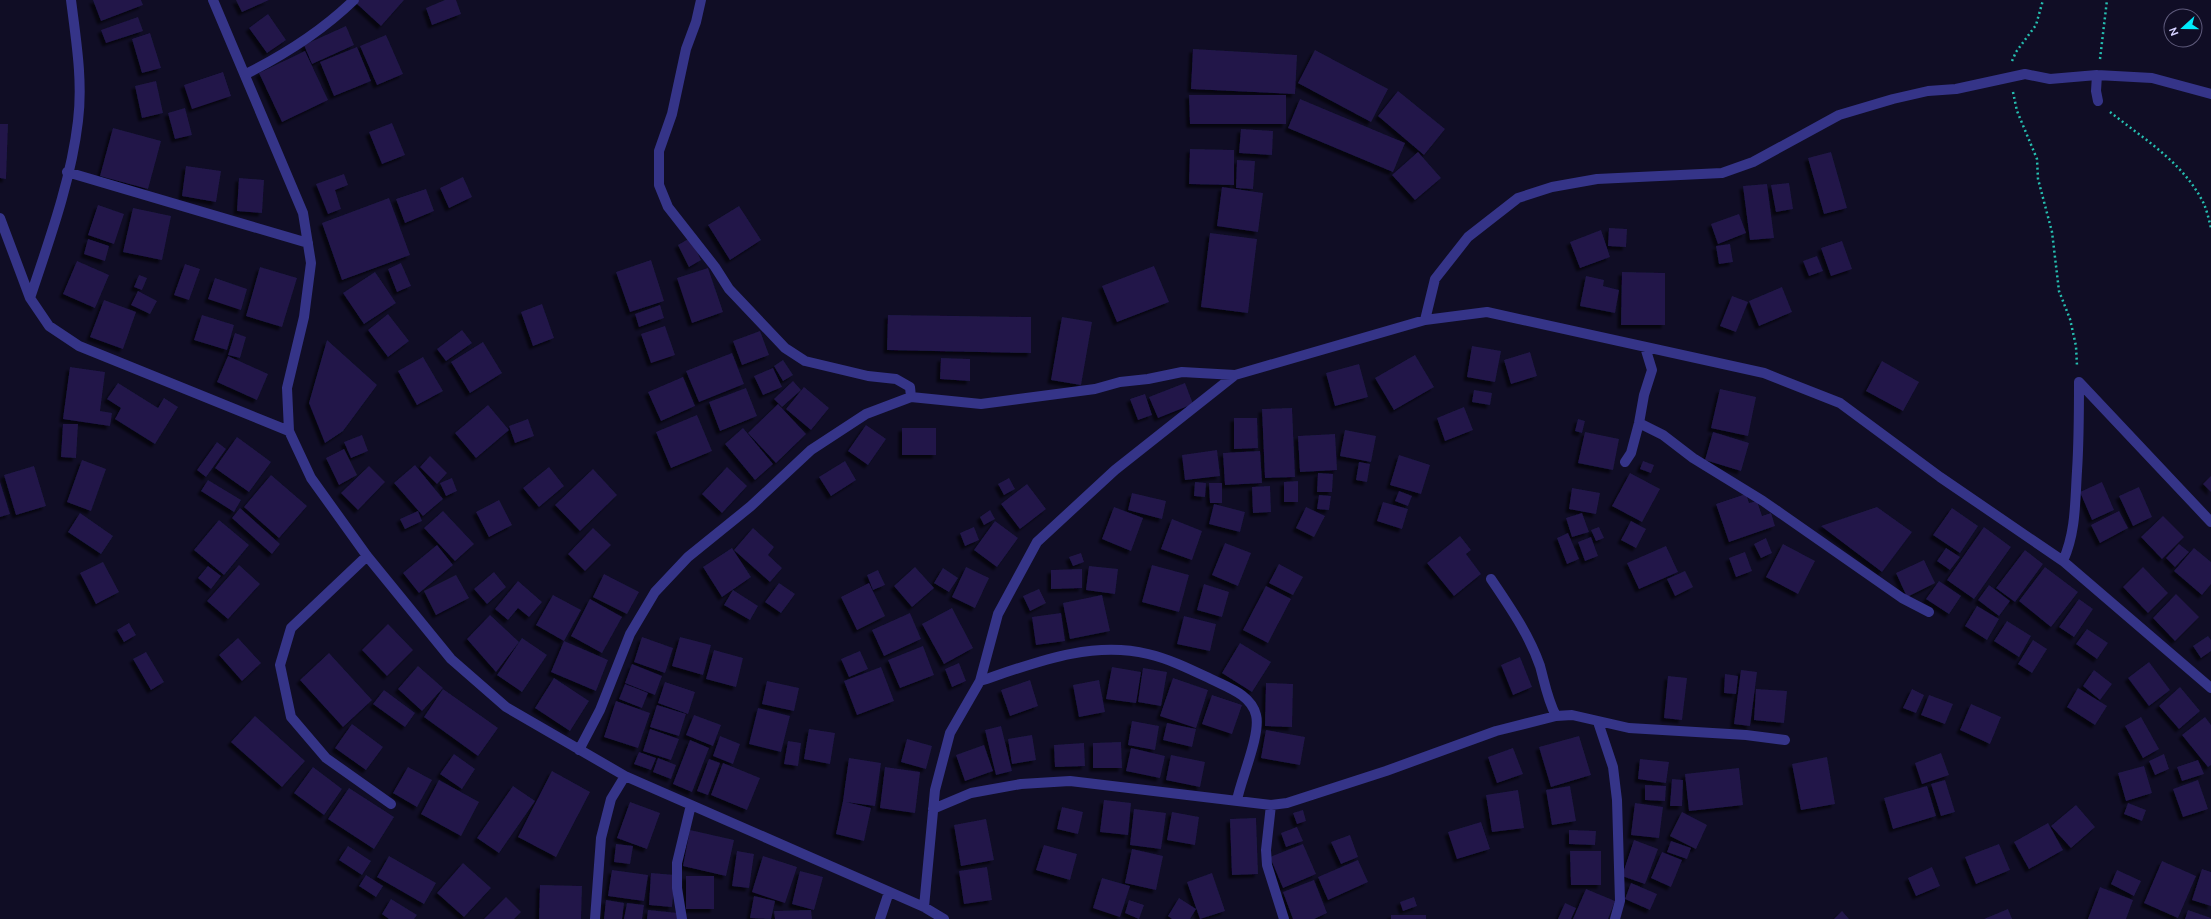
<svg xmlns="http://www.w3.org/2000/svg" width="2211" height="919" font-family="Ubuntu,sans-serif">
  <defs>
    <filter id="shadow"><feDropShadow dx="-3.5" dy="3.5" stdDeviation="1" flood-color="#0009"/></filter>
  </defs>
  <rect width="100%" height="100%" fill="#100d25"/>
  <path fill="#201848" filter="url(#shadow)" d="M93 0H141L143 5 101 21Z
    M236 0H269L242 12Z
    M359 0H404L381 26 356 3Z
    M445 0H456L461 14 432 25 426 8Z
    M268 14 286 40 267 53 249 28Z
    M138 17 143 31 106 43 101 30Z
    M346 26 354 45 312 64 304 45Z
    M150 33 161 68 142 73 132 39Z
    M386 35 403 74 377 85 360 46Z
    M357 47 371 81 334 96 320 62Z
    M1193 49 1297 55 1295 94 1191 89Z
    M1315 50 1388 89 1371 122 1298 83Z
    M305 51 328 100 282 122 259 73Z
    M223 72 231 96 192 109 184 85Z
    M156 81 163 113 142 118 135 86Z
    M1398 91 1445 129 1424 155 1378 116Z
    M1189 95H1286V124H1190Z
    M1300 99 1405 143 1393 172 1288 128Z
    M185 108 192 135 175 139 168 113Z
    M392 123 405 155 382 164 369 132Z
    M0 124H8L6 179 0 178Z
    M113 128 161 141 148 189 100 176Z
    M1241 129 1273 131 1272 155 1239 153Z
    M1190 149 1234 150V185L1189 184Z
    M1418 152 1441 178 1415 200 1392 175Z
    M1831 152 1847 208 1824 214 1808 158Z
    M1237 160 1255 161 1253 189 1236 188Z
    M186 166 221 171 216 202 182 196Z
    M344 174 348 185 335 190 341 209 328 214 316 184Z
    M463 177 472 197 449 208 440 188Z
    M239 178 264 180 262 213 237 211Z
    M1789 183 1793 209 1776 212 1771 185Z
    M1767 184 1774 238 1750 240 1743 186Z
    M1222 187 1263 193 1258 232 1217 226Z
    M426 189 434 211 405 223 396 199Z
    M389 198 410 255 342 280 322 223Z
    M98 205 124 214 114 244 88 235Z
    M739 206 761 240 730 260 708 225Z
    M133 208 171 216 162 260 123 252Z
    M1739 214 1746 233 1718 244 1711 224Z
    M1609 228 1627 229 1626 247 1608 246Z
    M1601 230 1610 257 1580 268 1570 242Z
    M1210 233 1257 239 1248 313 1201 307Z
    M690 238 701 260 689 267 678 245Z
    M88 239 109 246 105 261 84 254Z
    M1842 241 1852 269 1831 276 1821 248Z
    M1730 244 1733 262 1719 264 1716 246Z
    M1817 256 1823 271 1809 276 1803 261Z
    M651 260 664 301 630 312 616 272Z
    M77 261 109 275 95 308 63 294Z
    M401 263 411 286 397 292 388 269Z
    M185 264 200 269 189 300 174 295Z
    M1154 266 1169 302 1117 322 1102 286Z
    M260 267 297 278 282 327 246 316Z
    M708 268 723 312 692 323 677 278Z
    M375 272 396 303 364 324 343 293Z
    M1622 272 1665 273V325H1621Z
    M139 275 147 278 142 290 134 287Z
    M1586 276 1604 280 1603 286 1619 290 1615 313 1580 306Z
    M215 278 247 289 241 310 208 299Z
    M1782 287 1792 312 1759 326 1749 301Z
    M138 291 157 301 150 314 131 305Z
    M1732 296 1748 302 1736 332 1720 326Z
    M104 300 136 312 123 349 90 337Z
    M542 304 554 338 533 346 521 312Z
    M660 305 664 318 639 327 635 314Z
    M388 314 409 341 388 357 368 330Z
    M202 315 234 325 227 350 194 340Z
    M888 315 1031 317V353L887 350Z
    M1062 317 1092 322 1081 385 1051 380Z
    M665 326 675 355 651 363 641 334Z
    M462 330 472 343 446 361 437 349Z
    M760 331 769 355 742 365 733 341Z
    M235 333 246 337 240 358 228 355Z
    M327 340 377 385 343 431 325 443 309 403Z
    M483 342 502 373 470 393 451 362Z
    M1472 346 1501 351 1495 382 1467 377Z
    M1530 352 1537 376 1511 384 1504 360Z
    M732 353 744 384 699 402 686 371Z
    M1415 355 1434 387 1394 410 1375 378Z
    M228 356 268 374 257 400 217 382Z
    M423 357 443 391 417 405 398 371Z
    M941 358 970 359V381L940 379Z
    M783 360 793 375 783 381 774 366Z
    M1882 361 1919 382 1903 411 1866 391Z
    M1359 364 1368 397 1335 406 1326 373Z
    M70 367 105 372 100 411 112 413 110 426 63 419Z
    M773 368 782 387 763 395 754 376Z
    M683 377 695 406 661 421 648 392Z
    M793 381 801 390 782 407 774 399Z
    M118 383 158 408 164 398 178 407 155 444 115 419 121 408 107 399Z
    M1185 383 1193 404 1158 418 1149 397Z
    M804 387 829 408 811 430 786 409Z
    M746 388 757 416 720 431 709 402Z
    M1720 389 1756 397 1748 436 1711 428Z
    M1474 390 1492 393 1490 405 1472 402Z
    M1145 394 1152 415 1138 420 1130 399Z
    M778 404 806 434 776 463 748 433Z
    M488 405 509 430 476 458 455 433Z
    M1464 407 1473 430 1445 441 1437 418Z
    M1292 408 1295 477 1265 478 1262 409Z
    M697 415 712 451 671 468 656 432Z
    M1234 418H1257L1258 448 1234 449Z
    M528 419 534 436 515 443 509 426Z
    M1578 419 1585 421 1582 433 1575 431Z
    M63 424H78L76 458 61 457Z
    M866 425 886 439 868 465 848 451Z
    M743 428 773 464 755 480 725 444Z
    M902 428H936V455H902Z
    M1345 430 1376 436 1371 462 1340 456Z
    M1585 432 1619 439 1613 470 1578 463Z
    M1713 432 1749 443 1741 471 1705 460Z
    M1335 434 1337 470 1300 472 1298 436Z
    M362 435 368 451 351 458 344 442Z
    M237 437 271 462 249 492 215 468Z
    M217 442 226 449 206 477 197 470Z
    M344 449 357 475 339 485 326 458Z
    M1217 450 1220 476 1185 480 1182 455Z
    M1260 451 1262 483 1225 485 1223 453Z
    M1399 455 1430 465 1421 494 1390 485Z
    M430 456 447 473 437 484 420 467Z
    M82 460 106 469 91 511 67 502Z
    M845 461 856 480 831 496 819 477Z
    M1643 461 1654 465 1651 473 1640 469Z
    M1359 462 1370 464 1367 482 1356 480Z
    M415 465 443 499 423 516 394 483Z
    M34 466 46 506 16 515 4 475Z
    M369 466 385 482 358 510 341 493Z
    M549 467 564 486 539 507 523 488Z
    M727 467 747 486 722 513 702 494Z
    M593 469 617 495 580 531 555 505Z
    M1318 473 1333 474 1332 492H1317Z
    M1630 473 1660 489 1642 522 1612 506Z
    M271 475 307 506 279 538 244 507Z
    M2211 476V492L2203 484Z
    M452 478 457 491 446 496 440 483Z
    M1009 478 1015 489 1004 495 998 484Z
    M208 480 241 500 234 512 201 491Z
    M1298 481V502H1284V482Z
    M0 482 10 514 0 517Z
    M1195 482 1206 483 1205 497 1194 496Z
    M2102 482 2114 510 2092 520 2080 492Z
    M1209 483H1222V503H1210Z
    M1027 484 1046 509 1020 529 1001 504Z
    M1270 486 1271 512 1253 513 1252 487Z
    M2139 487 2152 517 2133 526 2119 496Z
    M1572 488 1600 493 1596 514 1569 509Z
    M1399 491 1412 496 1408 506 1395 501Z
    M1132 493 1166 501 1162 519 1128 510Z
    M1746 494 1749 503 1757 501 1762 516 1771 513 1775 526 1729 542 1716 504Z
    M1319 495 1331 496 1329 510 1317 509Z
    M499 500 512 525 489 537 476 512Z
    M1383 502 1408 509 1402 529 1377 521Z
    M1214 504 1245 512 1240 532 1209 524Z
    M1114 507 1143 518 1131 551 1102 539Z
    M1306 507 1325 516 1314 537 1296 528Z
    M1877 507 1912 532 1882 572 1821 526Z
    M240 508 280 544 272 554 232 518Z
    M1952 508 1978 526 1960 553 1933 535Z
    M990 510 995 519 984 525 980 517Z
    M418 511 422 521 405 529 400 519Z
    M443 511 474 544 455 561 424 528Z
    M2119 511 2128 528 2100 543 2091 525Z
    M80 513 113 536 101 554 68 532Z
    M1582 513 1589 532 1572 537 1566 518Z
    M2163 516 2184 537 2162 559 2141 537Z
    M1172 519 1202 531 1192 560 1161 549Z
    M219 520 249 545 224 575 194 550Z
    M995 521 1018 538 997 567 974 550Z
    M1631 521 1646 529 1636 548 1621 540Z
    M974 527 979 540 965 546 960 533Z
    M1599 527 1604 538 1596 541 1591 530Z
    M1984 527 2011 547 1974 599 1947 580Z
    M593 528 611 545 585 571 568 554Z
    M753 528 774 547 768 555 782 568 770 582 734 550Z
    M1568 533 1579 559 1567 564 1557 538Z
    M1460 536 1471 550 1466 554 1481 574 1454 596 1427 563Z
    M1591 537 1598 556 1585 561 1578 542Z
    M1766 538 1772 553 1761 558 1754 544Z
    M1225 543 1251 553 1238 586 1212 575Z
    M1783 544 1815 561 1798 594 1766 577Z
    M2179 544 2189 552 2175 567 2166 558Z
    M437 545 453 565 419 593 403 573Z
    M1666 546 1678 572 1639 589 1627 563Z
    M732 548 751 577 722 597 703 567Z
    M1946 548 1960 557 1950 570 1937 561Z
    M2194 548 2211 562V584L2202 595 2174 571Z
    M2025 550 2043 564 2015 602 1996 588Z
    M1745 552 1752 571 1736 577 1729 558Z
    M1081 553 1084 562 1073 566 1069 557Z
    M1924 560 1935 583 1907 597 1896 573Z
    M103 562 119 592 96 604 80 573Z
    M1279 564 1303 577 1293 595 1269 583Z
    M239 565 260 584 228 619 207 601Z
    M1152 565 1189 575 1179 612 1142 602Z
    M208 566 221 576 211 589 198 578Z
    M1089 566 1118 569 1115 594 1086 590Z
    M915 567 934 588 912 607 894 586Z
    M966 567 989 578 975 608 952 597Z
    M2045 567 2078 592 2051 627 2019 601Z
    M2143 567 2168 593 2148 613 2123 587Z
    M943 568 958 578 949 592 934 583Z
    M1082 569V588L1051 589V570Z
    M878 570 885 585 873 590 867 575Z
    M1685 571 1693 587 1675 596 1667 579Z
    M494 572 506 587 487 604 474 589Z
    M604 574 639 592 627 614 593 597Z
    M456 575 469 598 436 615 424 591Z
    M518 581 542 602 529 617 518 608 508 620 495 609Z
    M1939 581 1961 596 1949 614 1926 599Z
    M779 583 795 594 781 613 765 602Z
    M869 583 885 616 857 630 841 597Z
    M1204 584 1229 592 1222 617 1197 610Z
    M1989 585 2010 601 1999 616 1978 600Z
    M1266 586 1291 599 1268 643 1243 630Z
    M1039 589 1046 603 1030 611 1023 596Z
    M733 590 758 606 750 620 724 605Z
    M2176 594 2199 617 2175 641 2153 618Z
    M553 595 581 610 564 641 608 660 596 691 551 672 564 641 536 625Z
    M1102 595 1110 631 1070 639 1063 603Z
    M590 599 622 617 602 653 571 636Z
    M2079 599 2093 609 2074 637 2059 627Z
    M1977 606 1999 619 1987 640 1965 626Z
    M952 608 973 648 944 664 922 624Z
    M910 613 921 639 884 656 872 630Z
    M1061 613 1065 641 1036 645 1032 617Z
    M490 615 519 642 496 672 467 639Z
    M1184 616 1216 624 1210 651 1177 644Z
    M2007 621 2031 636 2019 657 1994 641Z
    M129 623 136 635 124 642 117 630Z
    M388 624 413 650 387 676 362 650Z
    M2087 629 2108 643 2097 659 2076 644Z
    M2208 636 2211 640V651L2201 658 2193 646Z
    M642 637 673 648 665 673 634 662Z
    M680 637 711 645 703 675 672 666Z
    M238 638 261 663 242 681 219 655Z
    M522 638 547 655 522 692 497 675Z
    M2033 640 2047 649 2032 673 2018 664Z
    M1240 643 1271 662 1252 692 1222 673Z
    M923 646 934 675 900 688 888 660Z
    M714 650 743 658 736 687 706 679Z
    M860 651 868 669 849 677 841 659Z
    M146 652 164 682 151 690 133 659Z
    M329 653 372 700 343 727 300 680Z
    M1520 657 1532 687 1513 695 1501 665Z
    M2149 662 2170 690 2149 706 2128 678Z
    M959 663 966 681 952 687 945 669Z
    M632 664 662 676 655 695 625 683Z
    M418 666 443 688 422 711 398 689Z
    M881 667 894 701 857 715 844 681Z
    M1112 667 1141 672 1136 703 1106 699Z
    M1143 668 1167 672 1161 706 1138 702Z
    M1741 670 1757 672 1750 726 1734 724Z
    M2094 670 2112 684 2100 700 2083 686Z
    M1725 674 1738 676 1736 694 1724 693Z
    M1668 676 1687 678 1682 720 1664 718Z
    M554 678 589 701 570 731 535 708Z
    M1173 678 1208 690 1196 728 1160 716Z
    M1030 680 1038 706 1010 716 1001 690Z
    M1099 680 1105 712 1079 717 1073 685Z
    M767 681 799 688 794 711 762 704Z
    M665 682 695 692 688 714 658 703Z
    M1266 683 1293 684 1292 727 1265 726Z
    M625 684 648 693 642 708 619 699Z
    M2180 687 2200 711 2179 729 2159 706Z
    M2078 688 2107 706 2095 725 2067 707Z
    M443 689 498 728 478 756 424 717Z
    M1756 689 1787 691 1784 723 1754 720Z
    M1912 689 1924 695 1916 713 1903 708Z
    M384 690 415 713 405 727 373 704Z
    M1212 695 1242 705 1232 734 1202 724Z
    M1929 695 1953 704 1945 724 1921 715Z
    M616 701 650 713 638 748 604 737Z
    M1971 704 2001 717 1990 744 1960 730Z
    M657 705 686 714 679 736 650 727Z
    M758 708 790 716 781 752 749 744Z
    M694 715 721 725 713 746 686 735Z
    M255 716 305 761 282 787 231 742Z
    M2141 717 2159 749 2143 758 2125 726Z
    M2205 717 2211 725V765L2208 767 2182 735Z
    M1132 721 1159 726 1155 750 1128 745Z
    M1167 723 1196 729 1192 747 1163 740Z
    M352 724 383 747 366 770 335 748Z
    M1001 726 1012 771 996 775 985 730Z
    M650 729 679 739 671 760 643 751Z
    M809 729 835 733 830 764 804 759Z
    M1266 730 1305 737 1300 765 1261 758Z
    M1032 735 1036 760 1012 764 1008 739Z
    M720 736 740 744 733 764 713 756Z
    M1579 736 1591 775 1551 787 1539 747Z
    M907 739 932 746 926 769 901 762Z
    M690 740 709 748 692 792 673 784Z
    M788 741 801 743 798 766 784 764Z
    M1121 742 1122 768H1093V743Z
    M1084 743 1085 766 1055 767 1054 745Z
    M984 745 993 771 965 781 956 755Z
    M1131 748 1165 756 1160 778 1126 771Z
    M1513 748 1523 774 1497 783 1488 757Z
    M639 752 656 758 651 770 634 764Z
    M1941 753 1949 775 1922 784 1915 763Z
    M454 754 475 769 462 789 440 774Z
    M2164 754 2169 769 2155 775 2149 761Z
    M1171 755 1205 762 1200 787 1166 780Z
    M1827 757 1835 804 1801 810 1792 764Z
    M658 758 676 765 671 779 653 772Z
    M849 758 881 763 875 806 846 802 871 808 864 841 836 834 843 801Z
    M709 759 720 763 708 795 697 791Z
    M1640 759 1669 762 1666 783 1638 779Z
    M2198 760 2204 774 2182 781 2177 767Z
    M723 763 760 778 747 810 711 795Z
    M2144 766 2152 793 2126 801 2118 773Z
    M313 767 342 789 324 815 294 793Z
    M408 767 432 780 417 807 393 793Z
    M885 767 920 772 915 813 880 808Z
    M1739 768 1743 805 1689 811 1685 774Z
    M552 771 590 792 556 857 518 837Z
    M1672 779 1683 780 1682 806H1670Z
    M439 780 479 802 461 836 421 814Z
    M1945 780 1955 812 1941 816 1931 784Z
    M2198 780 2208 809 2183 817 2173 789Z
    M1645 785 1666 786 1665 801 1645 800Z
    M513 786 535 801 499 853 477 838Z
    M1570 786 1576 821 1552 825 1546 790Z
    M1927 786 1936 816 1893 829 1884 798Z
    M349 788 394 817 374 849 328 819Z
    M1518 790 1524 828 1492 832 1486 795Z
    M1104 800 1131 803 1128 835 1100 832Z
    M630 802 660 813 647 849 617 838Z
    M1635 803 1663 807 1659 838 1631 835Z
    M2128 803 2146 810 2142 821 2124 814Z
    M2076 805 2095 827 2071 848 2051 826Z
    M1062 807 1083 812 1078 834 1057 829Z
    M1134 809 1166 813 1161 849 1130 845Z
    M1303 810 1306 821 1297 824 1293 813Z
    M1172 812 1199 817 1195 845 1167 840Z
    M1682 812 1707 825 1696 849 1670 836Z
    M1256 818 1258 874 1232 875 1230 819Z
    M986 819 994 860 961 866 954 825Z
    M1481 822 1490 849 1457 859 1448 832Z
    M2048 823 2063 850 2029 869 2014 842Z
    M1297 827 1303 841 1286 847 1281 833Z
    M690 830 734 840 726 876 683 866Z
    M1569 830 1596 831 1595 845 1569 844Z
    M1350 835 1358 857 1341 864 1331 842Z
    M1634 840 1658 849 1645 884 1622 876Z
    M1671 841 1691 848 1687 859 1667 852Z
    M616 844 633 846 630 864 614 862Z
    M1303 844 1316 874 1283 888 1270 857Z
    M1999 844 2010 870 1976 884 1965 857Z
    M1044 845 1077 854 1070 880 1036 870Z
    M348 846 371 861 362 875 339 860Z
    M1132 849 1163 856 1156 890 1125 883Z
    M737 851 754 854 749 888 732 886Z
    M1570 851H1601V885H1571Z
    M1662 852 1682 860 1671 887 1651 878Z
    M389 856 436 883 424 904 377 877Z
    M763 856 797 867 785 903 752 892Z
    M1358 860 1368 882 1328 900 1318 877Z
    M2162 861 2196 876 2178 918 2144 903Z
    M463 863 491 888 464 917 437 893Z
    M987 867 992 900 964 904 959 871Z
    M1932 867 1940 886 1916 896 1908 878Z
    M2202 869 2211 872V906L2192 900Z
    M612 870 648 875 644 901 608 896Z
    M2117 870 2141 881 2134 896 2111 884Z
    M800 871 823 877 814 910 792 904Z
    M651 873 675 875 672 907 649 905Z
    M1212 873 1225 911 1200 919 1187 882Z
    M366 875 383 886 376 897 359 886Z
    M686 876H714V909H686Z
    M1102 878 1130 886 1120 917 1093 908Z
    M1314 880 1327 913 1314 919H1293L1283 892Z
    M1631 883 1657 894 1650 910 1625 899Z
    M540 885 582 886 581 919H539Z
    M2100 887 2133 900 2126 919H2088Z
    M1586 889 1615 901 1608 919H1573Z
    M754 896 775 901 771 919 750 918Z
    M506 897 521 912 514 919H484Z
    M1414 897 1417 906 1403 911 1400 902Z
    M1179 898 1196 909 1190 919H1172L1168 916Z
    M391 899 417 915 414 919H389L382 914Z
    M606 900 624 903 622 919H604Z
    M1129 900 1144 905 1139 919 1125 913Z
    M627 903 644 905 642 919H624Z
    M1565 903 1576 908 1571 919H1558Z
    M2008 909 2012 919H1984Z
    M648 910 678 913V919H647Z
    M811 910 812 919H775L774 911Z
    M2188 910 2211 918V919H2185Z
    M1842 911 1849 919H1834Z
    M1391 915H1426V919H1391Z"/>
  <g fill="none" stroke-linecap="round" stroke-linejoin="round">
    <path stroke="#26bfb1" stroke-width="2.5" stroke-dasharray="2 3" stroke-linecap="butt" d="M2100 59 2107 0
      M2012 61 2016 52 2036 25 2043 0
      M2013 92 2017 111 2037 159 2038 179 2052 232 2059 291 2070 319 2076 346 2077 366
      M2110 112C2144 139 2184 163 2204 204 2207 211 2209 220 2211 228"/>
    <path stroke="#353488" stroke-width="10" d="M213 0 303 213 311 263 304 317 287 388 289 431 311 478 367 556 451 659 506 707 625 776 924 907 944 919
      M701 0 696 22 686 49 672 114 659 151V185L668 207 715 267 729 289 785 348 805 361 868 376 896 379 910 387 911 397
      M246 74C286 54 322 31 354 0
      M2097 75 2096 91 2098 101
      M67 172 308 243
      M0 218 30 298 49 326 79 346 289 431
      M30 298C49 241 71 181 78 121 83 81 76 40 71 0
      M1425 320 1435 279 1468 237 1518 198 1552 187 1597 179 1722 173 1753 162 1839 115 1893 99 1928 91 1956 89 2025 74 2050 79 2097 75 2152 78 2211 94
      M2079 382 2211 522
      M1639 423 1663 435 1693 458 1763 501 1902 598 1929 612
      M1625 462 1631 453 1639 423 1644 395 1652 370 1645 347
      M367 556 291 628 280 665 291 717 326 758 391 804
      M2063 561C2076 532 2075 502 2077 471 2079 441 2079 412 2079 382
      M1491 579C1509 606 1529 634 1540 666 1545 684 1547 698 1556 716
      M980 681C1034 663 1091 640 1148 654 1170 659 1192 670 1213 680 1229 688 1251 695 1256 715 1261 734 1241 779 1237 800
      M1598 722 1613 767 1617 800 1620 901 1615 919
      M579 750 600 710 630 634 655 592 688 557 751 506 811 450 866 414 911 397 981 404 1095 389 1120 382 1148 379 1182 372 1235 375 1425 320 1487 312 1764 373 1840 403 1940 477 2063 561 2211 688
      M1271 805 1266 850 1267 865 1284 919
      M933 809 971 793 1021 784 1070 781 1271 805 1287 803 1386 771 1496 731 1556 716 1572 715 1629 728 1746 735 1785 740
      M924 907 935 790 950 733 980 681 998 614 1037 542 1115 470 1235 375
      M595 919 601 838 611 799 625 776
      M682 919 677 888V863L691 805
      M880 919 889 892"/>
  </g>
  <g transform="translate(2183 28) rotate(249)"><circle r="19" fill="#100d25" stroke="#5f5b7c"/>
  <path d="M0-3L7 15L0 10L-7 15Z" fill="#00ebfc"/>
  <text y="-6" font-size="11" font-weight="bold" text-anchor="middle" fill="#d5d1ff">N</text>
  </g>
</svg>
